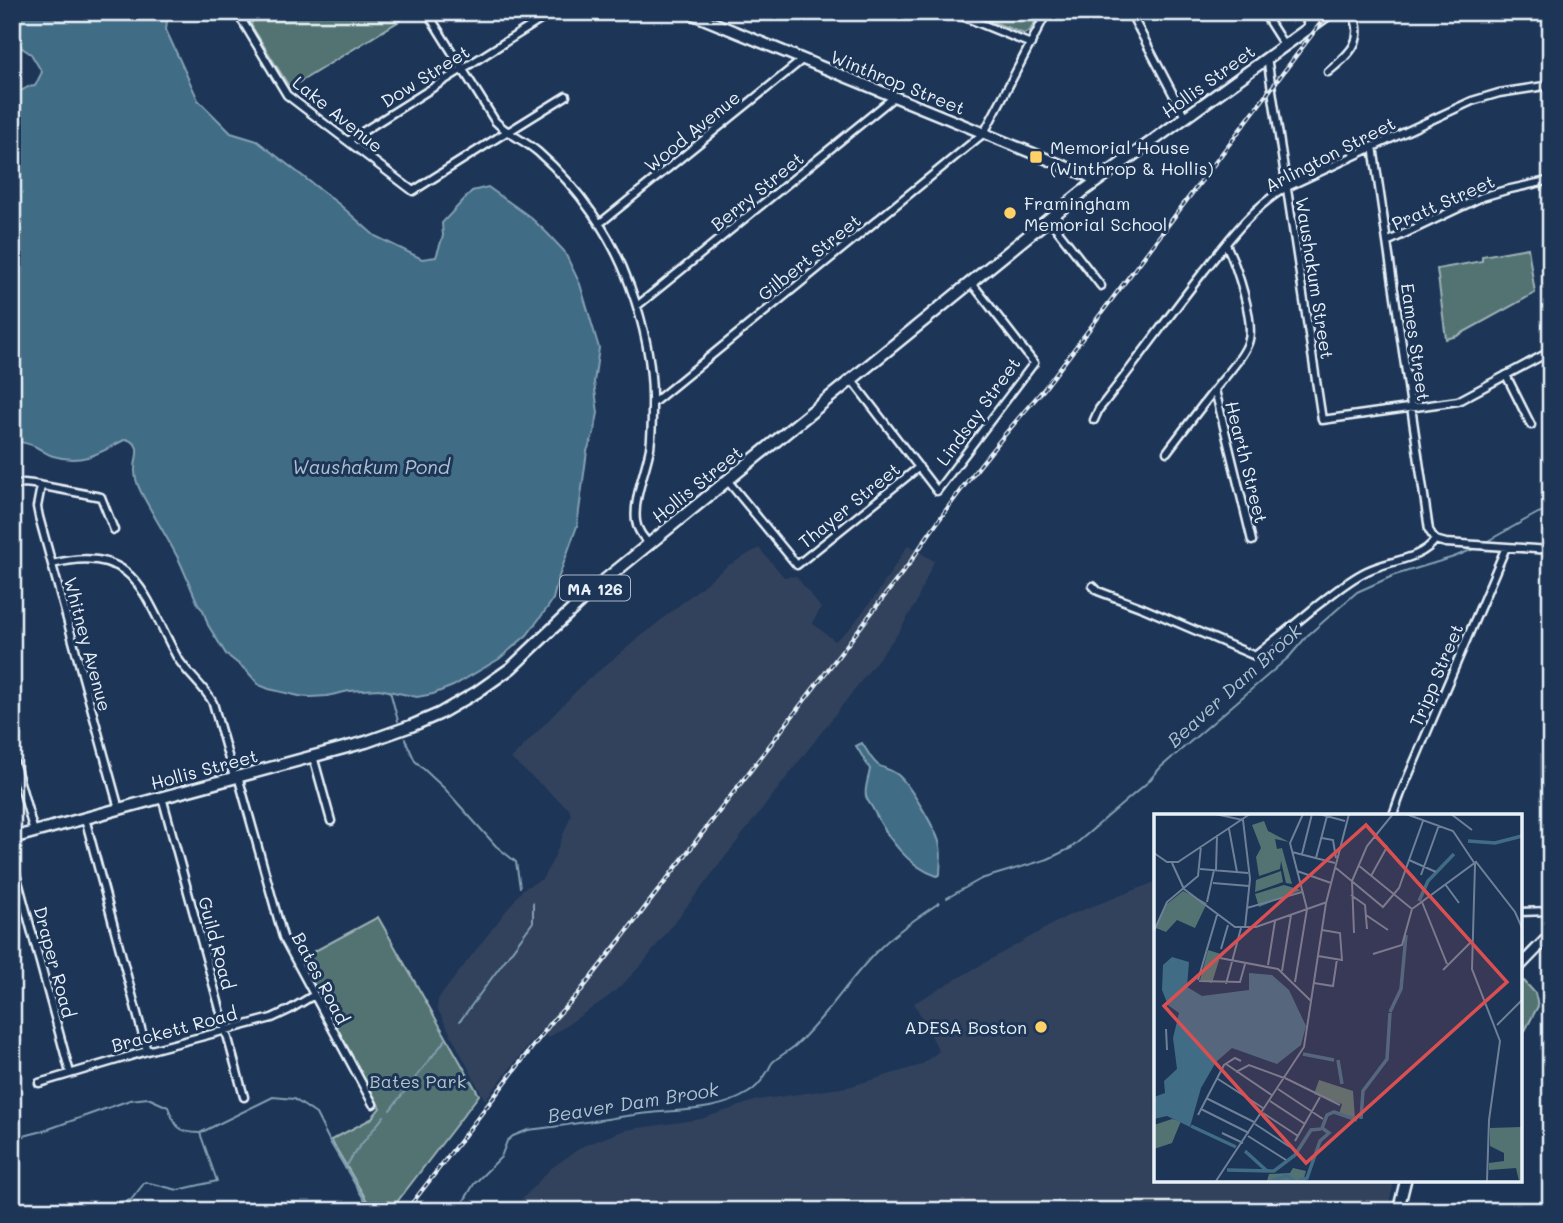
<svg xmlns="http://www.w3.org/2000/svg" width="1563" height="1223" font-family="Mali,sans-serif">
  <rect width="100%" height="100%" fill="#1d3557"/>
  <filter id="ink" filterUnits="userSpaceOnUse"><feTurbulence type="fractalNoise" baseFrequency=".0143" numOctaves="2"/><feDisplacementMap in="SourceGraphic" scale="14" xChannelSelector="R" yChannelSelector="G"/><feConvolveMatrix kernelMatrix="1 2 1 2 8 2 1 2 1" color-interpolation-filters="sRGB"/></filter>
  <g filter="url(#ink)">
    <path fill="#30425c" d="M908 545 934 561 915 605 899 632 644 962 623 984 608 997 548 1038 540 1031 485 1100 437 1008 438 999 523 889 542 879 553 860 571 815 569 809 511 759 585 682 727 566 759 548 784 577 796 576 821 608 812 623 835 641 851 627 877 594Z
      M1155 882V1179H1395L1387 1211H511L550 1169 583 1146 625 1130 701 1119 757 1100 848 1087 921 1065 939 1051 914 1003 1067 916Z"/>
    <path fill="#537373" stroke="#9eb2b6" stroke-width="2" d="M265 12H414L290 88 251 25 253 20Z
      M968 12H1035L1038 16 1030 31 1024 34Z
      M1528 248 1535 293 1457 336 1446 339 1437 269 1482 261V256Z
      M378 917 479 1095 390 1211H373L331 1140 371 1119 380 1108 300 959Z
      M1524 981 1535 993 1538 1006 1519 1042V983Z"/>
    <path fill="#406c85" stroke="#83a1b3" stroke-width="2" d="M19 12H168L166 30 198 100 231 133 257 141 340 205 375 236 422 259 436 257 443 236 442 223 472 191 488 187 530 217 547 233 564 251 580 284 599 348 594 382 598 413 594 433 587 451 577 526 558 579 553 599 548 607 527 635 499 659 453 686 433 694 417 697 379 689 349 691 327 696 311 697 299 696 269 689 259 685 246 670 226 654 208 625 203 610 199 606C192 591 186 575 179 560 167 537 153 515 141 492 138 486 135 478 135 471 134 457 145 445 126 439 101 452 84 465 53 456 46 454 41 449 34 446 27 443 19 442 12 440V96L28 87 35 86 42 72 31 54 16 44 21 20Z
      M862 743C867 750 871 760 878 765 885 769 892 770 898 775 909 784 938 832 940 846 942 855 940 865 940 874L937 876C907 866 888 838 874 811 872 806 867 801 866 796 864 789 869 777 870 769L856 746Z"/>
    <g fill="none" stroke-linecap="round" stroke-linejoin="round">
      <path stroke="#83a1b3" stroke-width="2" d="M1484 543 1538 513 1551 509
        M390 691 398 721
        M405 739 415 761 444 788 496 846 516 862 520 887
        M947 898 981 879 1048 859 1071 848 1148 782 1161 767 1289 657 1307 636 1357 592 1395 575 1454 557 1476 548
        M460 1021 533 922V903
        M390 1110 446 1039
        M12 1139 43 1131 130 1100 148 1098 168 1107C175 1126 178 1133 200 1133
        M345 1168 356 1151 384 1116
        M95 1211 107 1204 131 1200 145 1182 178 1190 217 1181 200 1133 273 1097 294 1099 316 1114 330 1142 371 1211
        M458 1211 474 1184 501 1157 507 1141 513 1136 528 1130C563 1126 598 1120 634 1115 671 1109 714 1114 748 1093 755 1089 761 1082 766 1074 769 1070 770 1064 774 1061 781 1055 789 1051 796 1045 826 1017 847 982 876 952 894 933 917 918 939 903"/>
      <g stroke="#e8f1f8" stroke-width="11">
        <path id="street" d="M237 12 287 95 413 191 508 131
          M427 12 495 121C507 134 524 140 538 152 578 187 612 235 630 286 644 324 653 365 652 406 652 420 652 434 650 448 646 470 633 499 636 521 637 530 643 537 649 544
          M952 12 1031 44
          M1130 12 1185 117
          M1263 12 1284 45
          M1309 12 1306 19 1309 28
          M242 21 256 12
          M1267 57 1322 420 1458 401 1551 351
          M1328 72C1348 55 1367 41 1352 12
          M508 132 566 96
          M348 141 553 12
          M1373 146 1429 530 1435 540
          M1049 219 1101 286
          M599 224 802 60
          M1387 242 1482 197 1506 190 1551 180
          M637 306 894 97
          M1506 375 1531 425
          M851 379 937 491 1034 363 971 282
          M1215 390 1252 541
          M653 403 984 133 1047 12
          M1094 420 1099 409C1135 364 1168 317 1204 271 1228 241 1253 206 1287 187L1472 101 1499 93 1551 85
          M1167 452C1184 429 1202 406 1220 383 1229 372 1243 357 1248 343 1256 322 1236 265 1226 244
          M727 480 797 565 919 467
          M41 486 37 507 39 517 119 809
          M12 487 24 483 33 484 101 497 114 530
          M1435 540 1446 543 1551 550
          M52 564C137 542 144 597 177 657 187 674 204 686 213 703L234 777
          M1093 586 1098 591 1143 608 1255 656C1275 640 1295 624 1314 608 1331 595 1348 580 1367 571 1389 560 1421 560 1435 540
          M12 754 34 832
          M313 756 331 821
          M238 776 283 937 373 1104
          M162 797 244 1097
          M1393 815 1401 793 1506 547
          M85 818 147 1051
          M12 859 70 1073
          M1519 912 1551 911
          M39 1083 147 1051 272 1018 289 1010 314 995
          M12 1092 15 1091"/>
      </g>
      <g stroke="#e8f1f8" stroke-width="14">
        <path id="secondary" d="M687 12 1086 175 1097 181
          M1519 967 1551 934
          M1398 1211 1406 1179"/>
      </g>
      <g stroke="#e8f1f8" stroke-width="15">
        <path id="primary" d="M12 838 366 742 411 726 439 714 477 692 511 668 595 588 1082 192 1331 12"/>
      </g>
      <use href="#street" stroke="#1d3557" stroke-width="6"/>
      <use href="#secondary" stroke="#1d3557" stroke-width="9"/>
      <use href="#primary" stroke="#1d3557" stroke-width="10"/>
      <g stroke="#e8f1f8" stroke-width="4.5">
        <path id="rail" d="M406 1211 554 1019 579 993 621 939 909 564C949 502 995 444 1044 389L1329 12"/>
      </g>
      <use href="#rail" stroke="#1d3557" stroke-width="2" stroke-dasharray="5" stroke-linecap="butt"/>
    </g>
  </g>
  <g fill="#ffd166" stroke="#1d3557" stroke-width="2.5">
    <rect x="1029" y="150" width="14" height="14" rx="3.5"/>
    <circle cx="1010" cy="213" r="7"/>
    <circle cx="1041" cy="1027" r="7"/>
  </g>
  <g text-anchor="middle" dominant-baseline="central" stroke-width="6" stroke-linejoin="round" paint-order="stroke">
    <rect fill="#1d3557" stroke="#abb9c8" stroke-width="2" x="560" y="575.5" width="70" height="25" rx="5"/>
    <g font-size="16" font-weight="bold" fill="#e8f1f8">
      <text x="595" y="588">MA 126</text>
    </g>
    <g font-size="18" fill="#e8f1f8" stroke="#1d3557">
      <text transform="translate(425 76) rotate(-32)">Dow Street</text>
      <text transform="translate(1208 81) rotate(-36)">Hollis Street</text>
      <text transform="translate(898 82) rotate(22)">Winthrop Street</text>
      <text transform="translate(338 114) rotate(39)">Lake Avenue</text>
      <text transform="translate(692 131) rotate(-39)">Wood Avenue</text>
      <text transform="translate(1330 154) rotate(-27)">Arlington Street</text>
      <text transform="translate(757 191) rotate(-39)">Berry Street</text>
      <text transform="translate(1443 202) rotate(-24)">Pratt Street</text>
      <text transform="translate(809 257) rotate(-39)">Gilbert Street</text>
      <text transform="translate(1315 278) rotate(81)">Waushakum Street</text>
      <text transform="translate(1416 342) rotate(82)">Eames Street</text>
      <text transform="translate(978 411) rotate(-54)">Lindsay Street</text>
      <text transform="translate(1247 462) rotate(76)">Hearth Street</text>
      <text transform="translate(697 484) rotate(-39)">Hollis Street</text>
      <text transform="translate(849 505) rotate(-39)">Thayer Street</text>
      <text transform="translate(88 644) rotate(75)">Whitney Avenue</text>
      <text transform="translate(1436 675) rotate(-67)">Tripp Street</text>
      <text transform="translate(204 769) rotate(-15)">Hollis Street</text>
      <text transform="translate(217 943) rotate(75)">Guild Road</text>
      <text transform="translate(55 962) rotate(75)">Draper Road</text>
      <text transform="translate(321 978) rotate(62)">Bates Road</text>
      <text transform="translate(174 1029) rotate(-15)">Brackett Road</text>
    </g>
    <g font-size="18" fill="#e8f1f8" stroke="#1d3557" text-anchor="start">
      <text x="1050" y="147">Memorial House<tspan x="1050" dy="21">(Winthrop &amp; Hollis)</tspan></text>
      <text x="1024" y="203">Framingham<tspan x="1024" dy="21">Memorial School</tspan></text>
      <text x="1027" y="1027" text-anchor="end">ADESA Boston</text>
    </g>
    <g font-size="18" fill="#b4c5c9" stroke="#1d3557">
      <text x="418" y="1081">Bates Park</text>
    </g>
    <g font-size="19" font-style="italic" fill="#adc2d0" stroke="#1d3557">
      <text x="371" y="466">Waushakum Pond</text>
      <text transform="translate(1234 685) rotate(-42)">Beaver Dam Brook</text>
      <text transform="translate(633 1102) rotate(-9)">Beaver Dam Brook</text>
    </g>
  </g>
  <g transform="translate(1154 814)">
    <rect width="368" height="368" fill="#1d3557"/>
    <path d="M110 7 114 17 135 28 121 25 123 35 128 34 138 70 132 69 127 47 126 55 105 62 102 43 107 34 98 11ZM127 57 129 68 101 78 102 66ZM130 71 147 76 105 93 101 80ZM29 77 53 89 41 114 23 106 12 118 2 114 13 90ZM54 136 67 140 58 169 46 166ZM165 266 199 277 201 305 185 300 188 290 160 280ZM18 305 27 307 18 329 0 335V311ZM367 313V367H365L362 354 335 356V349L350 347V339L336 332V314ZM139 354 152 357 149 367H113L115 360 136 359Z" fill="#537373"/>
    <path d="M18 143 35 148 33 173 48 182 95 176V159L118 161 135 176 152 212 147 231 123 250 78 234 62 248 47 274 36 313 13 302 0 305V283L11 279 10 267 23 255 19 224 25 199 14 191 8 176 9 151Z" fill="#406c85"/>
    <path fill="none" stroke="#406c85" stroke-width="3.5" d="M314 27 341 29 368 22M265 87 274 67 300 40M236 198 247 175 252 121M149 240 180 246M184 246 188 270M207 305 209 277 233 245 236 199M37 312 82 333M91 337 113 357M73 356 120 357 141 341 157 316 167 315M117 367 133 362 141 367M144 367 153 364 166 327 175 319 168 314 173 301 180 298 203 306"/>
    <path fill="none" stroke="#6e8097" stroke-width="2" d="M61 0 89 6 96 65 91 114M165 0 191 7M252 0 299 17 321 50 318 155 346 227 335 306 333 367M297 0 318 16M75 15 83 58M168 24 179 26 182 44M138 38 181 49M0 39 13 48H24L96 0M148 40 158 0M162 44 173 2M255 46 282 58M18 49 30 75 81 113H102L173 88M204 51 258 95M182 54 229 93 245 74 269 7M46 55 94 59M62 56 63 21M143 57 177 69M267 61 285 11M217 62 233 33 220 22M59 69 95 72M291 70 305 89M197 81 211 91 213 115M53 88 60 56M268 88 293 150M93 94 148 78M258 95 322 48 361 98 368 114M212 101 234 116M0 117 13 88 44 62 47 32M200 119 198 67 213 32 239 0M67 135 74 111M219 140 248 131 258 95M164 142 188 146 186 119 168 116M66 144 124 155 157 187M114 151 121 107M289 156 317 128M128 157 137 101M44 166 63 101M45 167 86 168 91 150M141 168 153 95 136 29 149 0M160 169 179 172 183 145M72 170 87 114M343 211 368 186M12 215 13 236M72 250 119 282M82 258 95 251 130 264M131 264 186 291M64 265 109 294M124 275 169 305M52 284 100 308M116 287 151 310M47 295 95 319M109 299 144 322M44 301 70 251 81 244 87 247M101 310 136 333M68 319 89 329M94 322 132 346M141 327 166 283M62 367 150 233 172 89 195 0"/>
    <path fill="#da5052" fill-opacity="0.15" stroke="#da5052" stroke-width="3.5" d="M212 11 353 168 152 349 10 192Z"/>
    <rect width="368" height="368" fill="none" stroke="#e8f1f8" stroke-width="3.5"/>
  </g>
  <rect width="1563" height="1223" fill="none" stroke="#1d3557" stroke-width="42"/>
  <rect x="21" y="21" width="1521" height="1181" fill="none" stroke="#e8f1f8" stroke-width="2.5" filter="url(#ink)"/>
</svg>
